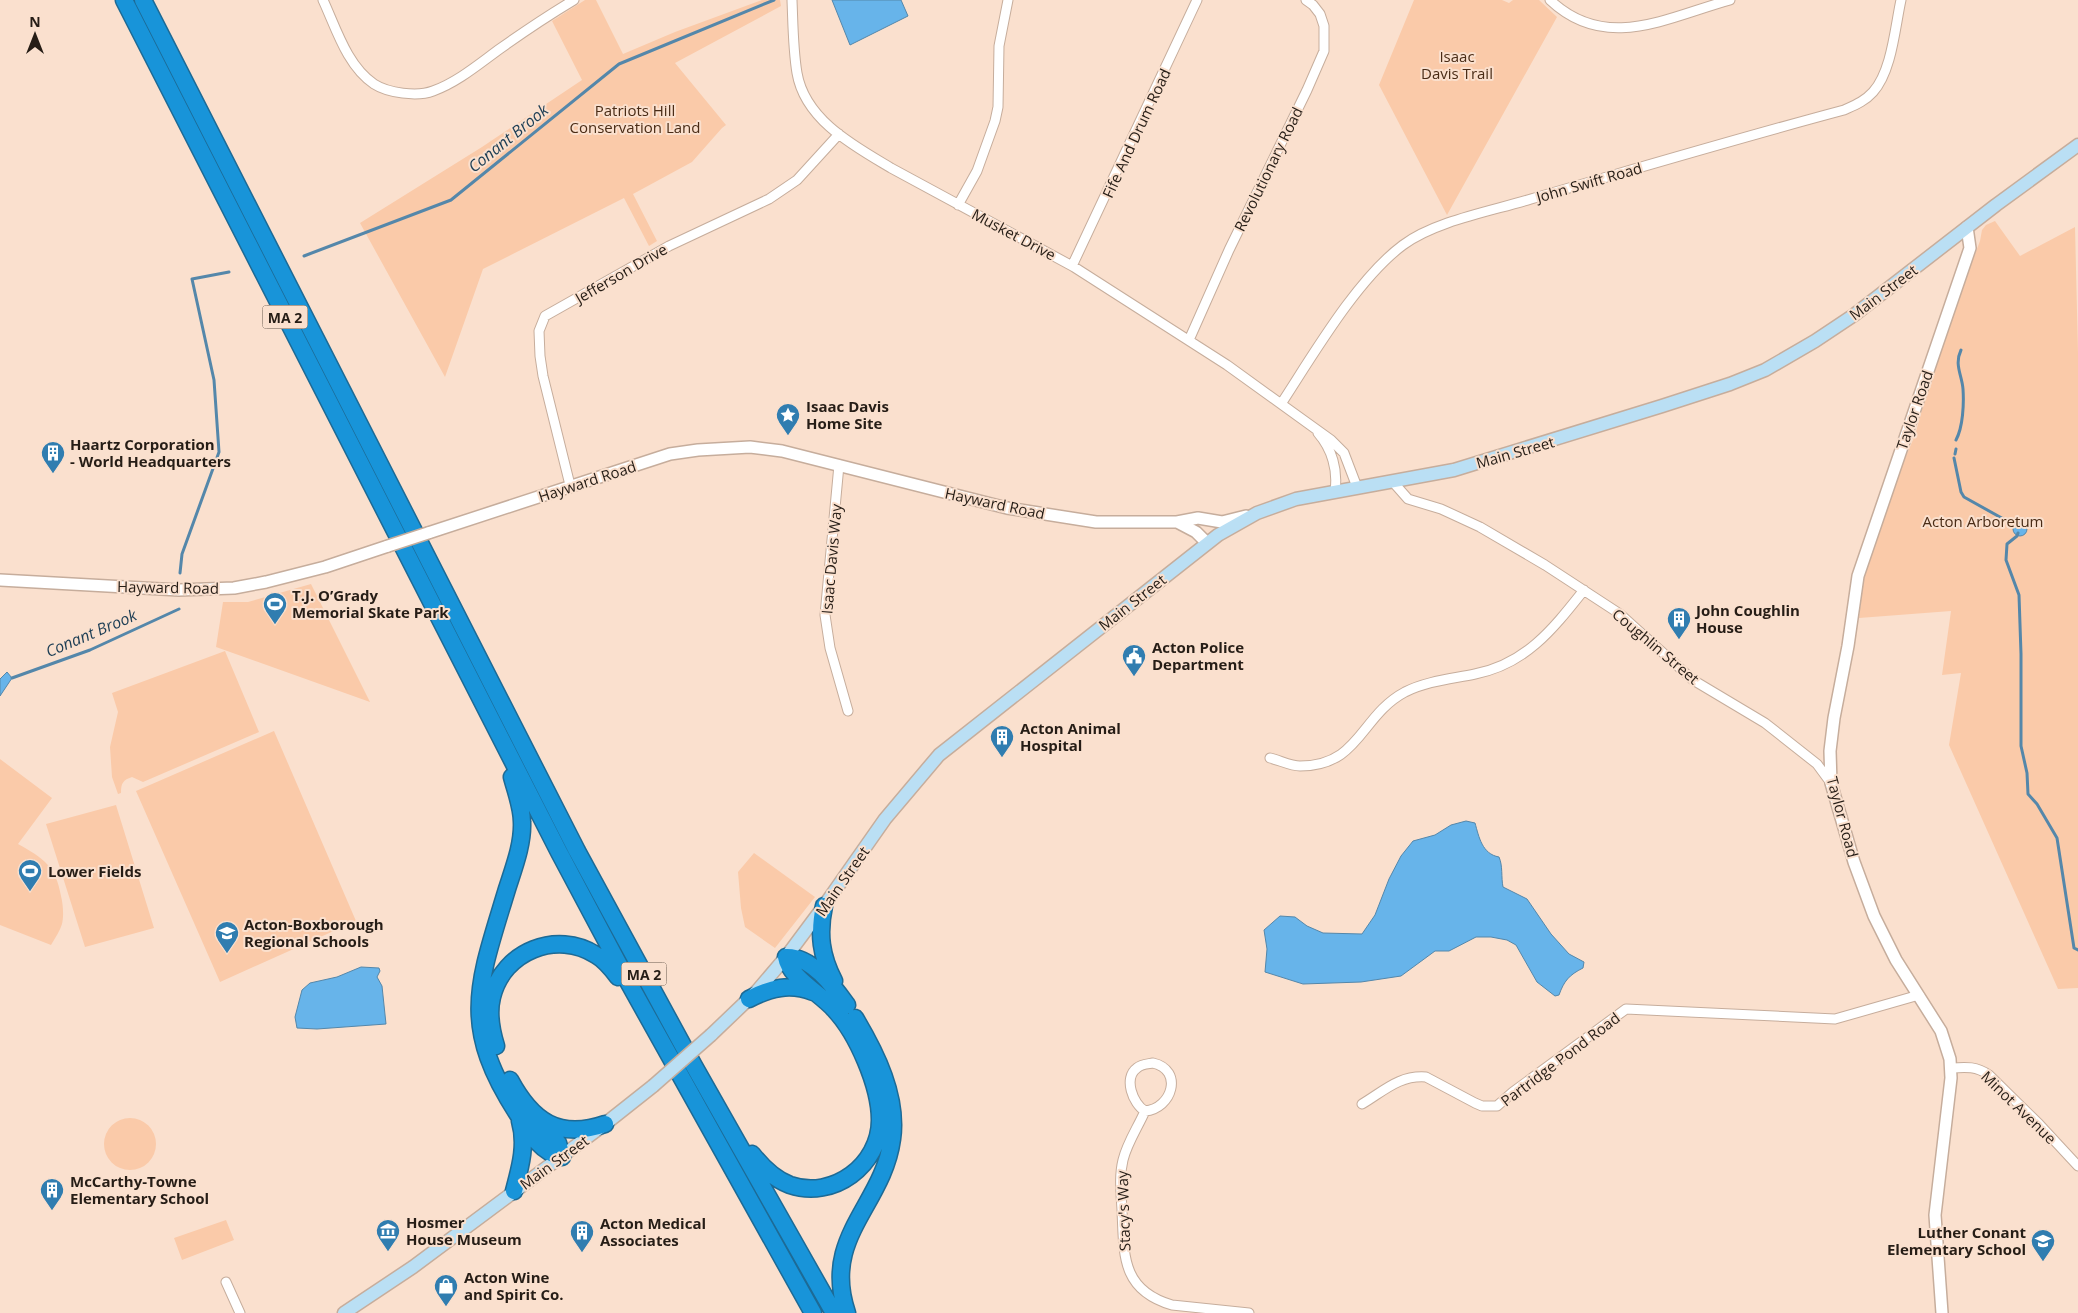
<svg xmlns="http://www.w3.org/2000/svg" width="2078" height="1313" font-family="'Open Sans',sans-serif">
  <rect width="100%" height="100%" fill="#fae0ce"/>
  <path fill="#facaa9" d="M585 0H596L623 54 675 32 762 0H780L781 6 675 63 726 125 722 128 692 162 633 194 657 241 649 246 624 198 483 269 445 377 360 223 482 147 582 80 552 21Z
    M1414 0H1502L1509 3 1513 0H1539L1557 17 1447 215 1379 85Z
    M1995 221 2020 256 2075 227 2078 353V988L2058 989 1949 745 1961 673 1942 675 1951 611 1859 618 1863 581 1901 468 1915 435 1932 374 1965 280 1980 241 1982 230 1986 225Z
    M311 584 370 702 216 647 223 602H248Z
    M225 651 259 732 143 782 132 777C123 780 121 783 121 793L118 794 112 777 110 747 118 712 112 693Z
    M274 731 356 921 220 982 136 791Z
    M0 759 52 798 18 844C43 858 56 866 61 896 63 904 64 916 62 924 60 931 55 938 51 945L0 925Z
    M116 805 154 928 85 947 46 824Z
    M754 853 815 897 775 948 745 927 741 908 738 872Z
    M104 1144a26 26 0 1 1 52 0a26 26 0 1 1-52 0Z
    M226 1220 234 1240 182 1260 174 1238Z"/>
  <path fill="#67b4ea" stroke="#5487aa" d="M832 0H901L908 16 850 45Z
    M2013 529a7 7 0 1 1 14 0a7 7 0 1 1-14 0Z
    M7 672 12 678 0 696V679Z
    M1466 821 1475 823C1479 837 1482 854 1499 857 1503 866 1501 877 1503 887L1527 899 1551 934 1569 954 1584 962 1583 968C1569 975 1564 981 1559 995L1555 996 1537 982 1516 945 1507 940 1491 937H1476L1449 951H1435L1401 976 1361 982 1303 984 1265 972 1267 949 1264 930 1280 916 1295 917 1307 926 1323 933 1362 934 1375 915 1389 879 1401 856 1413 841 1435 835 1451 825Z
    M361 967 379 968 380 971 377 977 382 986 386 1024 317 1029 297 1028 295 1017 302 990 310 983 337 977Z"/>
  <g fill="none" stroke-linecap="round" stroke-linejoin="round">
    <path stroke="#5487aa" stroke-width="3" d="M304 256 451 200 619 64 774 0
      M1956 440C1963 427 1964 404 1963 389 1962 375 1954 365 1961 350
      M1955 454 1956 449
      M1954 458 1961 492 1964 497 2016 526
      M2018 533 2017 536 2007 544 2006 560 2019 595 2021 654V746L2027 773 2028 794 2037 804 2057 838 2074 948 2078 950
      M180 573 182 554 219 452 214 380 192 279 229 272
      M12 678 90 650 179 609"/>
    <g stroke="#c6ad9c" stroke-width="11">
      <path id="minor" d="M323 0C336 28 347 66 374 84 388 93 417 97 433 91 458 82 480 63 501 48 525 31 549 15 574 0
        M792 0C793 24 793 49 797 73 805 120 854 146 891 168L1074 267 1227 365 1331 440 1344 453 1357 487
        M1550 0C1606 53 1668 17 1730 0
        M958 205 977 171 995 121 998 107 999 46 1008 0
        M1072 266 1197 0
        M1189 340 1229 250 1307 90 1324 51V26L1320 14 1313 5 1306 0
        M1281 404C1313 355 1357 279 1403 245 1435 221 1492 211 1531 199 1635 169 1739 138 1844 110 1855 105 1865 101 1873 92 1892 71 1895 27 1901 0
        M1318 433C1332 449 1338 470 1335 491
        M839 465 825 615 830 648 848 711
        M1393 482 1408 499 1441 509 1480 527 1545 565 1620 614 1693 680 1765 723 1817 764 1831 783
        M570 485 543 376 540 356 539 331 545 316 669 246 769 199 797 180 839 134
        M1270 758C1279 760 1291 766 1300 766 1360 766 1360 716 1405 692 1427 681 1451 679 1475 674 1526 664 1553 629 1584 590
        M1153 1063C1184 1070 1172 1109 1145 1111 1133 1104 1123 1078 1137 1068 1141 1064 1148 1064 1153 1063Z
        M1951 1068C1966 1067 1976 1066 1989 1075L2039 1124 2078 1166
        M1362 1104C1384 1091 1399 1075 1426 1077L1475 1103 1482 1106H1497L1513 1092 1626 1009 1835 1019 1919 995
        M1145 1111C1138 1127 1127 1143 1123 1160 1119 1176 1121 1193 1122 1210 1124 1255 1121 1290 1172 1305L1249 1313
        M226 1282 240 1313"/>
    </g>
    <g stroke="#c6ad9c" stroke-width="14">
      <path id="tertiary" d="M1177 522 1196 532 1207 543
        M428 533 670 454 698 450 750 447 782 451 1007 508 1096 522H1177L1198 518 1222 522 1246 516
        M0 580 179 590 234 588 266 582 325 567 388 546
        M1942 1313 1935 1215 1951 1078 1950 1059 1941 1031 1896 960 1874 916 1854 862 1831 783 1830 751 1834 718 1848 646 1858 576 1970 248 1967 227"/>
    </g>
    <g stroke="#c6ad9c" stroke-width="15">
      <path id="secondary" d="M711 1035 757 991 786 957 824 906 885 819 939 755 1218 535 1257 513 1296 499 1454 470 1662 406 1730 384 1765 370 1815 341 1854 315 1996 205 2078 145
        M344 1313 413 1267 605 1124 653 1086"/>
    </g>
    <g stroke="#1d6a95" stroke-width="19">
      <path id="motorway" d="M124 0 559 852 625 976 813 1313
        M143 0 577 851 694 1066 834 1313
        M512 777C516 792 522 807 522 822 523 844 514 867 507 889 479 982 459 1024 517 1113 528 1130 540 1153 562 1157L558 1143 534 1114
        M824 906C818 934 821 956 834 981
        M749 999C770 988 790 983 813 992
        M496 1046C491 1030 488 1013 492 997 503 951 557 930 596 955 605 960 612 969 618 977
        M510 1080C532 1121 559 1140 605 1124
        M752 1154C763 1168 774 1179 790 1185 833 1200 880 1165 880 1120 880 1086 857 1033 834 1009 821 994 789 977 786 957 812 956 834 987 847 1005
        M514 1191C520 1168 527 1145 520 1121
        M847 1313C821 1237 883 1206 892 1139 898 1097 876 1053 855 1018"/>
    </g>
    <use href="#minor" stroke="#fff" stroke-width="9"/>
    <use href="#tertiary" stroke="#fff" stroke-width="11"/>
    <use href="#secondary" stroke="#badff4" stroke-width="12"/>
    <use href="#motorway" stroke="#1894d9" stroke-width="16"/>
    <g stroke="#c6ad9c" stroke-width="14" stroke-linecap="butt">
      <path id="tertiary-bridge" d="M388 546 428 533"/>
    </g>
    <g stroke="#c6ad9c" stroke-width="15" stroke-linecap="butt">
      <path id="secondary-bridge" d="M653 1086 711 1035"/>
    </g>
    <use href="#tertiary-bridge" stroke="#fff" stroke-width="11"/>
    <use href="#secondary-bridge" stroke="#badff4" stroke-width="12"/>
  </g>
  <defs>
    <g id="sight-pin" transform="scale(1.25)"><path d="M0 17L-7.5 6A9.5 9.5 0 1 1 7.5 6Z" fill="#307db0" stroke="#fae0ce"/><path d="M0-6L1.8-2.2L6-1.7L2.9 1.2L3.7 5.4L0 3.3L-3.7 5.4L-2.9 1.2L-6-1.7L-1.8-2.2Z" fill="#fff"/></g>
    <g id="building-pin" transform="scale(1.25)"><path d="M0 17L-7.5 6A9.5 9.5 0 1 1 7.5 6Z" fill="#307db0" stroke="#fae0ce"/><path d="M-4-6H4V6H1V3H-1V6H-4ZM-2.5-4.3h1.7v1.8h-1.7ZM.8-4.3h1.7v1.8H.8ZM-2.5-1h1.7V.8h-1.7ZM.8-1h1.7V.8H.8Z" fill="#fff"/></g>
    <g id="stadium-pin" transform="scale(1.25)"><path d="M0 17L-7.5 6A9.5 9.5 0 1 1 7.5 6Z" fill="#307db0" stroke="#fae0ce"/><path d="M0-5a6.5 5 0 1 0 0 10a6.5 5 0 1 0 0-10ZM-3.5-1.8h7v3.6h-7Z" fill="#fff"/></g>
    <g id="civic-pin" transform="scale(1.25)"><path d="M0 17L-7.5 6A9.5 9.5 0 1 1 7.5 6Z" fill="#307db0" stroke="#fae0ce"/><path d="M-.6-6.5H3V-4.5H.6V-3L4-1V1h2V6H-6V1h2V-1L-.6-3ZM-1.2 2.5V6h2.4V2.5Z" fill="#fff"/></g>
    <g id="school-pin" transform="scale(1.25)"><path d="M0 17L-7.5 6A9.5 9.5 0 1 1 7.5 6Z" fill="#307db0" stroke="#fae0ce"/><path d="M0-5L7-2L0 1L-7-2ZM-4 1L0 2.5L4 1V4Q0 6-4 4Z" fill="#fff"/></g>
    <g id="museum-pin" transform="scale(1.25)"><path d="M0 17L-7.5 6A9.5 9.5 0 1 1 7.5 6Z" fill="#307db0" stroke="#fae0ce"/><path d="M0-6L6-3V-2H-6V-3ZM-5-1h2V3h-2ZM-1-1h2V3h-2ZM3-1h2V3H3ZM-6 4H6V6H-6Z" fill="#fff"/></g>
    <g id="shop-pin" transform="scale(1.25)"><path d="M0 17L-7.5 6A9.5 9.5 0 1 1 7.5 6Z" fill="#307db0" stroke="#fae0ce"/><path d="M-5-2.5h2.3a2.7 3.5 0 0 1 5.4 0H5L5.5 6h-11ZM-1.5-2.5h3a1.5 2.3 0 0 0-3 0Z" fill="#fff"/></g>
  </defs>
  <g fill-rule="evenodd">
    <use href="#sight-pin" x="788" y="415"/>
    <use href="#building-pin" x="53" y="453"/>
    <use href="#stadium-pin" x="275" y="604"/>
    <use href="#building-pin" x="1679" y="619"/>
    <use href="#civic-pin" x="1134" y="656"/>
    <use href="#building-pin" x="1002" y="737"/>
    <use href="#stadium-pin" x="30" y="871"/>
    <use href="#school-pin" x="227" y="933"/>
    <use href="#building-pin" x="52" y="1190"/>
    <use href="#museum-pin" x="388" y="1231"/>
    <use href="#building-pin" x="582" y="1232"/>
    <use href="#school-pin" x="2043" y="1241"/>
    <use href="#shop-pin" x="446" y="1286"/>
  </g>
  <g text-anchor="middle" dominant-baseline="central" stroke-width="4" stroke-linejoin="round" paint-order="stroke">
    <g fill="#fae0ce" stroke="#66584d" stroke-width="1">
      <rect x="262.5" y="305.5" width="45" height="23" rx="4"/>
      <rect x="621.5" y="962.5" width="45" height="23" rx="4"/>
    </g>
    <g font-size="14" font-weight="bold" fill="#261d16">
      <text x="285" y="317">MA 2</text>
      <text x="644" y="974">MA 2</text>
    </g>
    <g font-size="15" fill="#4a2c16" stroke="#fae0ce">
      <text x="1457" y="56">Isaac<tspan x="1457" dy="17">Davis Trail</tspan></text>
      <text x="635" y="110">Patriots Hill<tspan x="635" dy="17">Conservation Land</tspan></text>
      <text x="1983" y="521">Acton Arboretum</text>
    </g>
    <g font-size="15" fill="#261d16" stroke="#fae0ce">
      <text transform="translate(1136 133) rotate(-65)">Fife And Drum Road</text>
      <text transform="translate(1268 169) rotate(-64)">Revolutionary Road</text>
      <text transform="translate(1589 182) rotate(-16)">John Swift Road</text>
      <text transform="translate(1014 234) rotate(28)">Musket Drive</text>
      <text transform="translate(621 273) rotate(-30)">Jefferson Drive</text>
      <text transform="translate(1883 292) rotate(-37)">Main Street</text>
      <text transform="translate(1914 410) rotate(-71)">Taylor Road</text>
      <text transform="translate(1515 452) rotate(-16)">Main Street</text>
      <text transform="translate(587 481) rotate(-18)">Hayward Road</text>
      <text transform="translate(995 503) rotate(12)">Hayward Road</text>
      <text transform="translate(831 559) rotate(-85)">Isaac Davis Way</text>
      <text transform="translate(168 587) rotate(1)">Hayward Road</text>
      <text transform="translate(1132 602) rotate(-38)">Main Street</text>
      <text transform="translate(1656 646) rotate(40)">Coughlin Street</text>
      <text transform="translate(1843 817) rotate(75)">Taylor Road</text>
      <text transform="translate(842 881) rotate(-55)">Main Street</text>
      <text transform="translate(1560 1059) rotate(-37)">Partridge Pond Road</text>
      <text transform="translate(2019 1107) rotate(44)">Minot Avenue</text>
      <text transform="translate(554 1162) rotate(-36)">Main Street</text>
      <text transform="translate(1123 1211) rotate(-92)">Stacy's Way</text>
    </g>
    <g font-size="15" font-weight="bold" fill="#261d16" stroke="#fae0ce" text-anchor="start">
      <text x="806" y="406">Isaac Davis<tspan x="806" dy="17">Home Site</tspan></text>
      <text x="70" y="444">Haartz Corporation<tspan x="70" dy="17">- World Headquarters</tspan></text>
      <text x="292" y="595">T.J. O’Grady<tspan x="292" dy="17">Memorial Skate Park</tspan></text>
      <text x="1696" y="610">John Coughlin<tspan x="1696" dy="17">House</tspan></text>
      <text x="1152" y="647">Acton Police<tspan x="1152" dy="17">Department</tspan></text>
      <text x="1020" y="728">Acton Animal<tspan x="1020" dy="17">Hospital</tspan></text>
      <text x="48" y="871">Lower Fields</text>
      <text x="244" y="924">Acton-Boxborough<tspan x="244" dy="17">Regional Schools</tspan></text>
      <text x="70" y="1181">McCarthy-Towne<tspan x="70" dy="17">Elementary School</tspan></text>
      <text x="406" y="1222">Hosmer<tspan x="406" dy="17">House Museum</tspan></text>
      <text x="600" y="1223">Acton Medical<tspan x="600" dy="17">Associates</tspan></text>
      <text x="2026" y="1232" text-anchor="end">Luther Conant<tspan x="2026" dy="17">Elementary School</tspan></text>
      <text x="464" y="1277">Acton Wine<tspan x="464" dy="17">and Spirit Co.</tspan></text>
    </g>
    <g font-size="16" font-style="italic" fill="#1c3d54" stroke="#fae0ce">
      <text transform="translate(508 138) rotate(-39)">Conant Brook</text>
      <text transform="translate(91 633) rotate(-23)">Conant Brook</text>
    </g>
  </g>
  <g transform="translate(35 35)" stroke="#fae0ce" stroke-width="4" paint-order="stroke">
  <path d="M0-4L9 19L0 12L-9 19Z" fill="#261d16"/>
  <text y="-8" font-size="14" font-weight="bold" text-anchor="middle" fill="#261d16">N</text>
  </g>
</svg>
